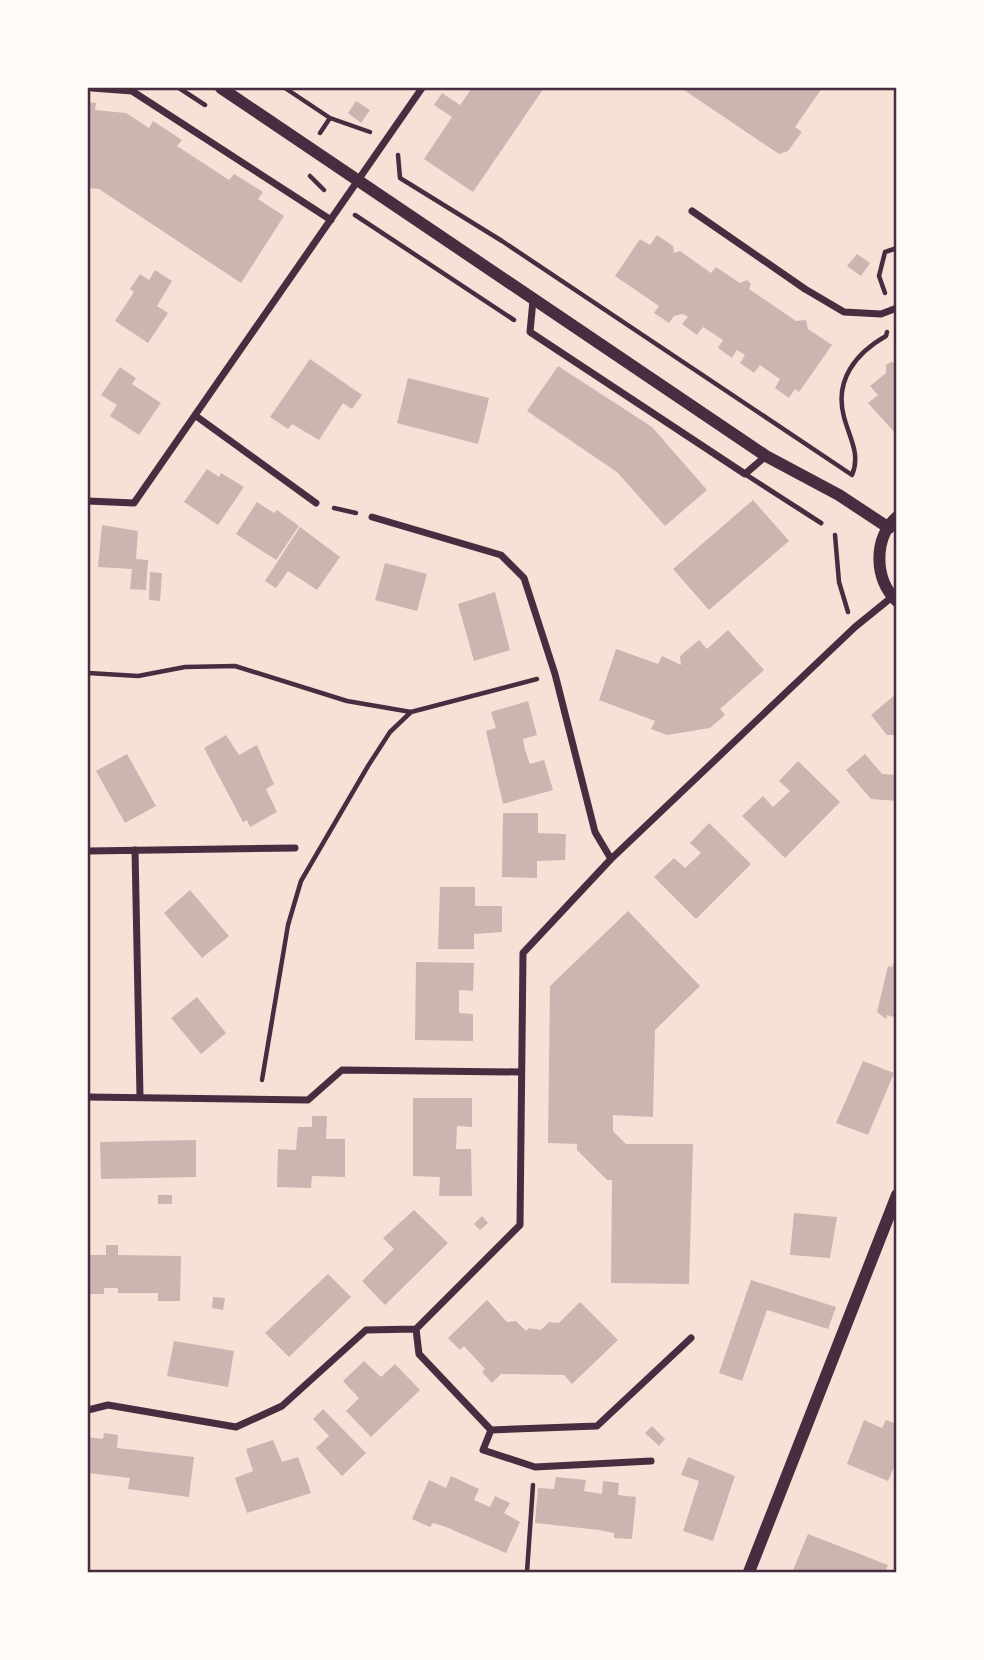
<svg xmlns="http://www.w3.org/2000/svg" width="984" height="1660" font-family="'Nunito Sans',sans-serif">
  <rect width="100%" height="100%" fill="#f7e1d7"/>
  <path fill="#ccb4b1" d="M472 88H544L473 192 424 159 452 117 434 105 442 93 460 105Z
    M681 88H822L795 127 802 132 788 151 779 154Z
    M356 101 370 110 361 123 348 113Z
    M88 102 96 103 95 110 126 113 149 128 153 121 182 140 177 146 229 180 234 174 263 192 258 199 284 216 241 283 99 189 88 188Z
    M657 235 673 246 674 253 680 251 711 273 716 267 740 283 747 280 751 284 749 289 796 321 806 320 808 329 832 345 799 392 795 389 789 398 775 388 780 379 760 365 754 373 740 363 745 355 737 350 732 358 718 348 723 340 703 327 697 335 682 324 688 317 683 314 674 316 669 323 654 313 659 306 615 276 640 239 650 245Z
    M857 254 870 263 861 276 847 266Z
    M155 270 172 281 157 306 168 313 148 343 115 321 134 292 130 289 140 274 149 280Z
    M310 359 362 395 352 409 343 403 319 440 292 424 288 429 270 417Z
    M891 362 897 363V435L868 403 878 395 870 386 886 373V365Z
    M558 366 652 427 707 490 665 526 617 472 527 411Z
    M120 367 136 378 132 384 161 403 139 435 110 416 117 405 101 395Z
    M408 378 489 398 478 444 397 423Z
    M207 469 219 477 221 473 244 487 218 525 184 502Z
    M753 500 789 541 709 610 673 569Z
    M257 502 274 513 277 510 299 526 276 560 236 534Z
    M102 525 138 531 136 559 148 560 146 590 130 589 132 569 98 567Z
    M300 527 340 557 317 590 288 571 276 588 265 581Z
    M385 563 427 574 417 611 375 600Z
    M150 572 162 573 160 601 149 600Z
    M495 592 510 650 474 661 458 604Z
    M728 630 764 670 720 709 725 715 710 728 667 735 651 729 655 721 599 700 616 649 658 664 662 656 681 665 680 656 699 640 707 649Z
    M897 693V735H887L871 715Z
    M528 701 537 735 523 739 525 750 530 764 544 760 553 790 503 804 486 731 496 728 491 712Z
    M226 735 239 755 257 745 274 784 266 789 277 812 250 827 247 820 243 822 204 748Z
    M127 754 156 806 125 823 96 771Z
    M865 754 882 774 897 775V801L871 799 846 770Z
    M798 761 840 802 785 858 742 816 763 796 773 807 790 791 779 781Z
    M503 813H538V833L566 834 565 860 537 861V878L502 877Z
    M709 823 751 864 696 919 654 877 674 858 685 868 701 853 690 843Z
    M440 887H475V906H502V932L474 934V949H438Z
    M190 890 229 936 202 958 164 913Z
    M628 911 700 986 655 1030 653 1117 613 1115V1131L626 1144H693L689 1284 611 1283 612 1180H607L577 1150V1144L548 1143 550 986Z
    M897 954V1018L887 1015 886 1019 877 1012 888 966 892 967Z
    M416 962 474 963 473 991 459 990V1013L473 1014V1041L415 1040Z
    M197 997 226 1033 201 1054 171 1018Z
    M863 1061 894 1073 868 1135 836 1123Z
    M413 1098H472V1127L457 1126 456 1149H471L472 1196H439L440 1177 413 1176Z
    M312 1116H327L326 1139H345V1177L312 1176 311 1188 277 1187 278 1149 296 1150 298 1127H312Z
    M196 1140V1177L101 1179 100 1142Z
    M158 1195H172V1204H158Z
    M414 1210 448 1243 385 1305 362 1281 394 1249 383 1238Z
    M794 1213 837 1217 830 1258 790 1255Z
    M482 1216 488 1223 480 1230 474 1224Z
    M106 1245H118V1255L181 1256 180 1301H158V1293H118V1288H104V1294H88V1255H106Z
    M328 1274 351 1297 289 1357 265 1333Z
    M751 1280 836 1307 828 1329 767 1310 742 1381 719 1373Z
    M213 1297 225 1298 223 1310 212 1308Z
    M487 1300 507 1322 516 1321 526 1331 529 1328 541 1330 549 1322 559 1323 580 1302 618 1340 572 1384 564 1375 501 1374 492 1383 482 1372 485 1369 464 1346 460 1350 448 1338Z
    M174 1341 234 1351 228 1387 167 1376Z
    M364 1361 381 1377 395 1364 420 1390 371 1437 346 1411 359 1398 343 1381Z
    M323 1409 366 1453 342 1476 316 1448 329 1436 313 1419Z
    M864 1420 882 1428 886 1420 897 1424V1460L888 1481 847 1464Z
    M652 1426 665 1439 659 1446 645 1433Z
    M104 1433 118 1435 117 1448 194 1457 189 1497 128 1489 130 1478 88 1473V1437L103 1439Z
    M273 1440 282 1462 298 1457 311 1493 247 1513 235 1478 253 1471 246 1449Z
    M688 1457 735 1476 713 1541 683 1531 699 1481 681 1475Z
    M451 1476 479 1489 474 1500 490 1507 495 1496 510 1503 504 1513 520 1522 506 1553 446 1527 433 1523 430 1527 412 1519 429 1480 446 1488Z
    M556 1477 586 1480 584 1491 602 1494 603 1481 619 1483 618 1495 636 1497 632 1539 614 1538V1533L599 1530 535 1523 538 1488 554 1489Z
    M808 1534 888 1565 885 1572 793 1570Z"/>
  <g fill="none" stroke-linecap="round" stroke-linejoin="round">
    <path stroke="#4a2c40" stroke-width="4.5" d="M179 88 205 105
      M285 88 330 118 370 132
      M320 133 330 118
      M398 155 400 178 502 241 852 475C861 454 849 437 844 417 834 380 856 353 886 336L887 332
      M310 176 324 190
      M355 215 514 320
      M885 293 879 276 885 252 897 248
      M334 508 356 513
      M835 535 839 582 848 612
      M88 673 138 676 185 667 235 666 347 701 411 712 537 679
      M262 1080 288 925 301 881 368 766 390 732 411 712
      M527 1572 533 1485"/>
    <path stroke="#4a2c40" stroke-width="5" d="M745 474 821 523"/>
    <path stroke="#4a2c40" stroke-width="7" d="M92 88 132 91 331 220
      M692 211 805 289 844 312 881 314 897 308
      M533 300 530 332 745 474 766 456
      M196 416 316 503
      M88 501 134 503 422 88
      M372 517 501 555 524 578 555 674 595 832 611 859
      M135 850 140 1096
      M88 851 295 848
      M88 1097 308 1100 342 1070 521 1072
      M416 1329 419 1354 491 1430 483 1450 535 1467 651 1461
      M88 1410 108 1405 236 1427 282 1406 366 1330 416 1329 520 1225 523 953 611 859 855 627 892 597
      M491 1430 597 1426 691 1338"/>
    <path stroke="#4a2c40" stroke-width="12" d="M221 88 766 456 839 495 889 528
      M897 517C873 538 874 580 897 601
      M749 1572 897 1195"/>
  </g>
  <rect width="984" height="1660" fill="none" stroke="#fffaf5" stroke-width="178"/>
  <rect x="89" y="89" width="806" height="1482" fill="none" stroke="#4a2c40" stroke-width="2.5"/>
</svg>
